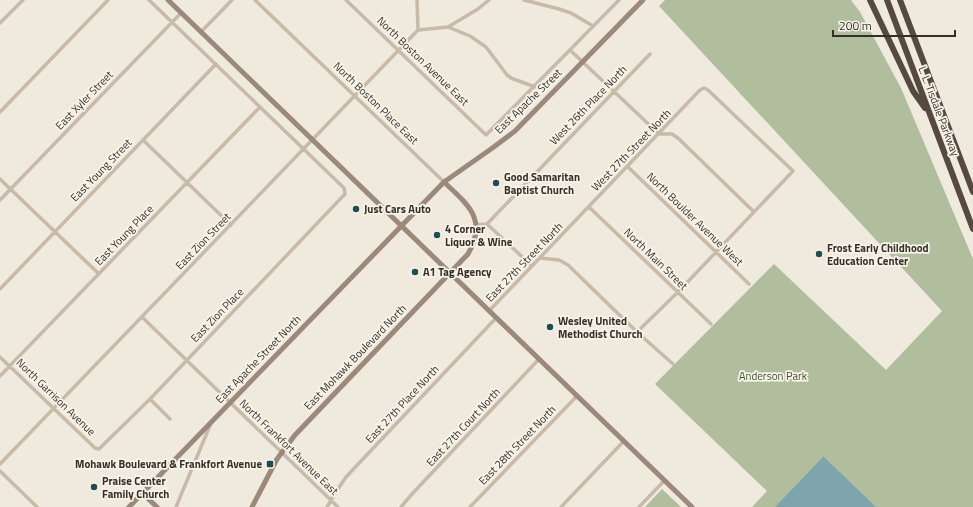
<svg xmlns="http://www.w3.org/2000/svg" width="973" height="507" font-family="'Titillium Web',sans-serif">
  <rect width="100%" height="100%" fill="#f0e9dd"/>
  <path fill="#b0be9e" d="M665 0H851L860 12 901 88 973 259V507H752L767 491 655 384 774 264 886 370 942 311 659 6Z
    M662 489 681 507H645Z"/>
  <path fill="#7ea5ac" d="M824 456V457L876 507H775Z"/>
  <g fill="none" stroke-linecap="round" stroke-linejoin="round">
    <path stroke="#c8baa9" stroke-width="3.5" d="M255 0 444 182
      M346 0 486 135 619 0
      M417 0 418 30
      M524 0 559 9 571 13 593 26
      M0 23 23 0
      M448 27 478 9 489 0
      M418 30 448 27 470 36 486 47 507 75 511 78 535 87
      M201 32 232 0
      M570 50 659 134H672L679 139 754 212
      M0 112 108 0
      M143 140 231 225
      M628 167 749 284
      M0 179 99 274
      M0 200 181 13
      M589 207 711 324
      M487 224 532 266
      M476 225 487 224 650 54
      M540 258 559 260 568 265 637 332 673 364
      M0 289 216 64
      M489 311 700 90 704 88 708 90 793 171 678 292 637 332
      M142 317 338 507
      M0 357 95 448 99 449 150 399 345 194 344 188 149 0
      M0 376 260 107
      M150 399 170 419
      M0 464 418 30
      M0 471 37 507
      M176 507 211 423
      M327 507 336 492 346 477 496 318
      M401 507 412 494 539 359
      M470 507 577 396
      M561 507 624 441
      M639 507 665 480"/>
    <path stroke="#9b8a7b" stroke-width="5" d="M168 0 692 507
      M142 493 157 507
      M129 507 444 182 491 149 515 131 643 0
      M252 507 277 459 295 435 468 254C488 219 468 205 444 182"/>
    <path stroke="#564940" stroke-width="6" d="M870 0 913 91 925 108
      M887 0 973 229
      M900 0 973 192"/>
  </g>
  <g fill="#214c54" stroke="#f8f3e9" stroke-width="1.5">
    <circle cx="496" cy="183" r="4"/>
    <circle cx="356" cy="209" r="4"/>
    <circle cx="437" cy="235" r="4"/>
    <circle cx="819" cy="254" r="4"/>
    <circle cx="415" cy="272" r="4"/>
    <circle cx="550" cy="327" r="4"/>
    <rect x="266" y="460" width="8" height="8" rx="2"/>
    <circle cx="94" cy="487" r="4"/>
  </g>
  <g text-anchor="middle" dominant-baseline="central" stroke-width="3.5" stroke-linejoin="round" paint-order="stroke">
    <g font-size="11" fill="#352e29" stroke="#f8f3e9">
      <text transform="translate(423 61) rotate(44)">North Boston Avenue East</text>
      <text transform="translate(84 100) rotate(-46)">East Xyler Street</text>
      <text transform="translate(528 101) rotate(-44)">East Apache Street</text>
      <text transform="translate(376 103) rotate(44)">North Boston Place East</text>
      <text transform="translate(588 105) rotate(-46)">West 26th Place North</text>
      <text transform="translate(939 111) rotate(69)">L. L. Tisdale Parkway</text>
      <text transform="translate(631 150) rotate(-46)">West 27th Street North</text>
      <text transform="translate(101 170) rotate(-46)">East Young Street</text>
      <text transform="translate(695 219) rotate(44)">North Boulder Avenue West</text>
      <text transform="translate(124 235) rotate(-46)">East Young Place</text>
      <text transform="translate(203 241) rotate(-46)">East Zion Street</text>
      <text transform="translate(656 259) rotate(44)">North Main Street</text>
      <text transform="translate(524 262) rotate(-46)">East 27th Street North</text>
      <text transform="translate(217 315) rotate(-46)">East Zion Place</text>
      <text transform="translate(355 357) rotate(-46)">East Mohawk Boulevard North</text>
      <text transform="translate(258 359) rotate(-46)">East Apache Street North</text>
      <text transform="translate(56 397) rotate(44)">North Garrison Avenue</text>
      <text transform="translate(402 404) rotate(-47)">East 27th Place North</text>
      <text transform="translate(463 427) rotate(-47)">East 27th Court North</text>
      <text transform="translate(517 445) rotate(-46)">East 28th Street North</text>
      <text transform="translate(289 447) rotate(44)">North Frankfort Avenue East</text>
    </g>
    <g font-size="11" font-weight="bold" fill="#352e29" stroke="#f8f3e9" text-anchor="start">
      <text x="504" y="177">Good Samaritan<tspan x="504" dy="13">Baptist Church</tspan></text>
      <text x="364" y="209">Just Cars Auto</text>
      <text x="445" y="229">4 Corner<tspan x="445" dy="13">Liquor &amp; Wine</tspan></text>
      <text x="827" y="248">Frost Early Childhood<tspan x="827" dy="13">Education Center</tspan></text>
      <text x="423" y="272">A1 Tag Agency</text>
      <text x="558" y="321">Wesley United<tspan x="558" dy="13">Methodist Church</tspan></text>
      <text x="262" y="464" text-anchor="end">Mohawk Boulevard &amp; Frankfort Avenue</text>
      <text x="102" y="481">Praise Center<tspan x="102" dy="13">Family Church</tspan></text>
    </g>
    <g font-size="11" fill="#41522e" stroke="#f8f3e9">
      <text x="773" y="376">Anderson Park</text>
    </g>
  </g>
  <path d="M833 30v6h122v-6" fill="none" stroke="#352e29" stroke-width="2"/>
  <text x="839" y="30" font-size="12" fill="#352e29" stroke="#f8f3e9" stroke-width="3" paint-order="stroke">200 m</text>
</svg>
